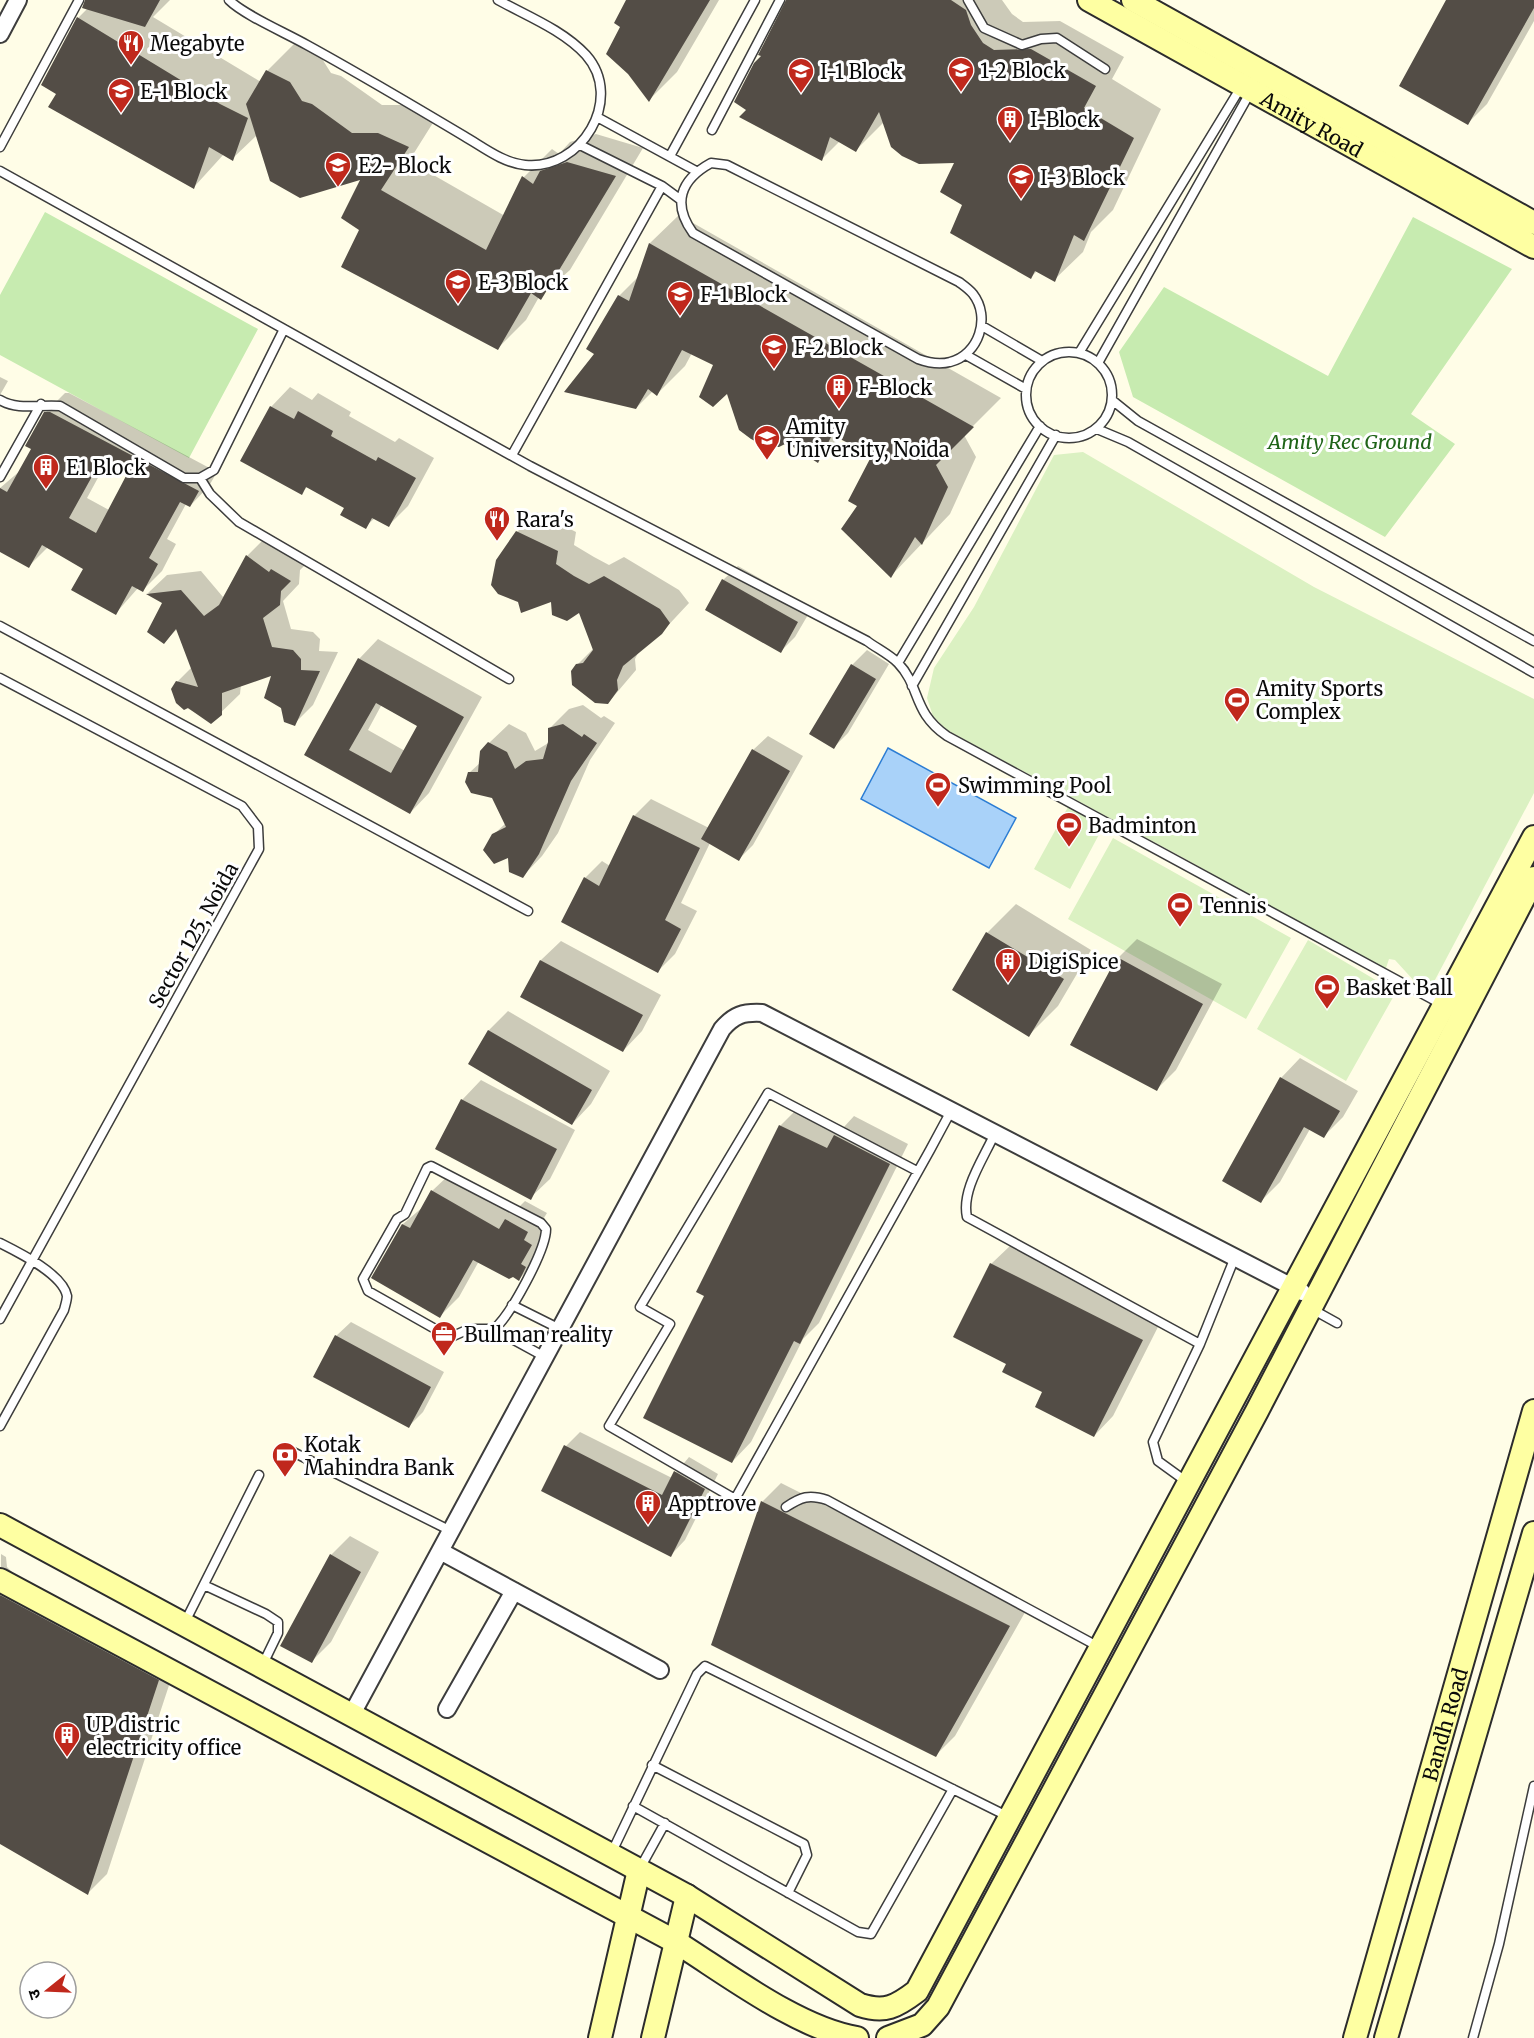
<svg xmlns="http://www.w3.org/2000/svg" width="1534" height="2038" font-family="Merriweather,'Noto Sans Devanagari',serif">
  <rect width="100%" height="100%" fill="#fffde7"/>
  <path fill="#c7ebb0" d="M45 212 258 329 189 458 0 355V295Z
    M1413 217 1512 269 1411 414 1455 444 1385 537 1133 397 1119 352 1164 287 1328 376Z"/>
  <path fill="#dbf1c2" d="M1083 452 1314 587 1534 699V793L1427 995 1395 960 1389 959 1385 971 1191 862 947 730 933 716 927 698 934 668 974 607 1054 455Z
    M1068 807 1103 827 1070 889 1034 869Z
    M1113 838 1291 938 1246 1019 1068 919Z
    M1308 940 1396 992 1346 1081 1257 1029Z"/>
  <path fill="#a9d2f9" stroke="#2c7dd4" stroke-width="1.5" d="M888 748 1016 818 989 868 861 799Z"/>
  <path fill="#0003" fill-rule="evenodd" d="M86 0H170L153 17 261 82 267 71 296 42 319 54 331 73 341 76 382 105H408L436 118 409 161 505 216 524 177 552 149 559 154 570 142 596 134 643 148 570 270 539 297 526 320 498 348 361 229 363 177 257 135 232 159 224 154 194 187 58 93 78 18 88 8Z
    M627 0H719L677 72 649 100 622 27Z
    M787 0H1002L1012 14 1023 22 1060 21 1124 57 1112 79 1161 109 1113 210 1091 232 1083 252 1054 280 1037 271 1031 277 964 204 957 162 884 122 856 150 840 141 821 160 749 110 763 56Z
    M1448 0H1534V21L1487 104 1468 123Z
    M679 215 1001 398 964 435 976 457 950 514 891 576 859 506 874 454 841 438 817 461 728 392 714 365 692 353 685 366 657 394 653 391 636 408 596 354 619 296 640 275 650 243Z
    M0 377 8 381 0 395Z
    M290 387 312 400 318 393 351 412 349 416 395 442 399 438 434 458 408 506 389 525 375 518 365 527 346 507 308 486 301 493 271 407Z
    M65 393H69L217 472 209 486 190 506 186 504 167 539 176 544 162 571 143 590 138 588 116 613 85 568 48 547 29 566 0 550V488L21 470 33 449 45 413ZM106 463 128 476 109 510 87 498Z
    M537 512 576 532 574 545 594 557 609 565 624 557 679 590 689 603 661 633 639 651 635 659 636 670 608 703 577 665 594 648 580 610 553 600 517 532Z
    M266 537 309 561 300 570 299 584 283 601 291 629 313 632 320 639 319 651 338 652 313 705 294 724 273 673 241 685 240 694 211 722 177 702V682L192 667 177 629 164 642V602L148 593 167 575 201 571 223 597 247 556Z
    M738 566 812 608 795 637 781 651 723 580Z
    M378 639 482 697 429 793 410 813 306 754 359 659ZM382 704 419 725 405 751 368 730Z
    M867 650 889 664 848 733 834 747 811 733 852 665Z
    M583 705 601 718 604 716 615 723 590 760 558 833 542 856 523 876 493 835 506 823 493 796 469 773 481 762 489 743 509 724 526 733 535 751 550 742 549 729 569 709Z
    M768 736 803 756 753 845 739 859 710 843 681 903 697 911 675 954 657 972 585 878 602 861 610 866 634 816 651 799 709 828 753 750Z
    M1016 904 1091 950 1058 1006 1029 1035 987 933Z
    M1137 939 1222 984 1176 1070 1157 1089 1118 958Z
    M561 941 661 995 642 1031 623 1051 522 996 541 960Z
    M508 1011 610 1071 591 1104 572 1124 470 1064 489 1030Z
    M1300 1058 1358 1091 1343 1117 1324 1136 1310 1129 1280 1182 1261 1201 1281 1078Z
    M481 1080 575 1130 550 1179 530 1198 437 1149 462 1100Z
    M800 1106 843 1128 854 1116 908 1144 819 1323 803 1339 751 1442 732 1462 706 1295 698 1291 780 1126Z
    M452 1172 517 1209 525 1201 547 1213 542 1221 550 1225 539 1244 538 1260 519 1279 479 1261 459 1297 440 1316 373 1278 403 1224 424 1206 432 1191Z
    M1011 1245 1161 1321 1113 1416 1094 1436 1008 1363 991 1264Z
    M351 1322 444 1372 423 1412 409 1426 336 1336Z
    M580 1432 672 1478 689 1457 718 1474 685 1540 671 1555 566 1446Z
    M781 1483 1028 1607 955 1736 936 1755 762 1502Z
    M350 1536 379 1552 331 1642 312 1661 331 1555Z
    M1 1554 6 1557 7 1567 13 1573 177 1661 107 1874 88 1893 0 1842Z"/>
  <path fill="#534d46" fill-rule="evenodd" d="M85 0H160L145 27 82 8Z
    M626 0H710L649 102 628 74 606 54 620 27 614 23Z
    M786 0H951L966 10 971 25 983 43 994 50 1031 49 1096 86 1084 108 1134 138 1084 241 1074 235 1055 282 1035 271 1031 279 950 233 962 205 940 192 954 163 919 164 902 156 891 147 879 112 856 152 830 137 822 161 739 117 746 110 734 102 754 63 761 56 758 55Z
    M1446 0H1534V8L1468 125 1399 86Z
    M77 17 220 104 248 118 233 161 209 147 194 189 48 107 56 94 41 85Z
    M266 70 290 82 302 101 312 104 352 133H378L409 147 381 190 486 250 522 176 533 184 540 171 567 162 616 176 541 300 531 293 498 350 341 267 359 230 341 218 360 180 300 198 270 181 246 104Z
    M649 243 974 427 936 465 948 487 922 545 915 537 891 578 841 529 857 506 848 501 872 455 832 435 818 463 787 443 779 447H767L751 439 739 430 727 394 713 407 699 397 713 365 682 350 657 396 648 389 636 409 564 392 594 354 586 349 618 295 629 301Z
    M270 406 294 419 298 411 333 431 331 436 376 461 378 457 416 478 389 527 372 518 366 529 340 515 344 508 306 487 302 495 240 461Z
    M44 412H50L199 491 190 507 180 502 149 558 158 564 143 592 132 586 116 615 71 590 83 569 42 545 29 568 0 552V488L7 492 31 449 25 446ZM100 462 126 476 96 533 69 518Z
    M516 531 558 551 556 564 574 576 589 584 604 576 660 609 670 623 662 634 623 666 617 680 618 690 608 704 595 703 572 685 571 671 576 664 583 663 593 650 579 613 567 621 552 615 551 602 521 613 518 602 498 594 491 585 496 560Z
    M246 555 269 572 271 569 291 581 281 591 280 605 263 618 272 647 293 650 301 659V670L320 671 295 726 284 722 281 708 264 698 271 676 222 693V715L211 724 188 708 184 710 176 703 171 689 176 681 198 687 176 629 164 644 147 632 162 603 146 594 181 590 204 616 219 605Z
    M722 579 798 622 781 653 705 610Z
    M358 658 464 717 410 814 304 755ZM376 703 417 726 391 773 349 750Z
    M851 664 876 679 834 749 809 734Z
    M563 724 582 737 584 734 597 743 571 781 539 854 523 878 509 872 508 858 494 864 483 850 492 834 506 827 492 798 471 793 465 782 468 772H478L480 751 488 742 507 752 515 769 526 761 543 759 548 742V728Z
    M752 749 790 771 739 861 701 839Z
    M633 815 700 848 665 920 681 929 658 973 561 922 584 877 599 886Z
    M986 932 1064 979 1029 1037 952 990Z
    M1117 957 1203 1004 1157 1091 1070 1045Z
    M540 960 643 1015 623 1052 520 997Z
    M488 1030 592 1090 572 1125 468 1064Z
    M1280 1077 1340 1111 1324 1138 1304 1127 1261 1203 1222 1181Z
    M461 1099 557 1149 531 1200 435 1149Z
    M779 1125 827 1148 834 1135 890 1164 800 1344 794 1341 732 1463 643 1418 704 1296 696 1292Z
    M431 1190 499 1229 505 1219 528 1232 524 1240 532 1245 521 1264 526 1267 519 1281 513 1277 509 1279 473 1260 440 1318 371 1278 402 1224 410 1228Z
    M990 1263 1143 1340 1094 1437 1035 1407 1042 1392 1002 1372 1006 1364 953 1337Z
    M335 1335 431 1387 409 1428 313 1377Z
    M564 1445 662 1495 674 1471 705 1489 671 1557 541 1491Z
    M761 1501 1010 1626 936 1757 711 1645Z
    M330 1554 361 1572 312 1663 280 1646Z
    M0 1595 159 1680 88 1895 0 1844Z"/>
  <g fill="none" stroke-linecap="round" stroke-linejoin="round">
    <g stroke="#3d3d3d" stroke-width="11">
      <path id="lane" d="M229 0C244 15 286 33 307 45 360 74 412 105 464 136 483 147 503 163 525 165 581 171 625 99 586 55 563 30 527 16 498 0
        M968 0 984 28 1022 45 1041 39 1057 38 1105 69
        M597 117 696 171
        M712 130 780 0
        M580 145 662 186 681 200
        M0 147 79 0
        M670 156 755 0
        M711 163 727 165 959 282C963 285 969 289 973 294 991 317 979 355 950 362 939 365 929 363 918 359L693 233C672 204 680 180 711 163Z
        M0 171 530 466 867 641C876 648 889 654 898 663 921 687 912 712 947 736L1443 1005
        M982 326 1042 361
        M1026 395a43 43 0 1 1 86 0a43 43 0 1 1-86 0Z
        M1079 353 1241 87
        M966 355 1026 389
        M1098 363 1251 91
        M0 400C19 411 39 404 60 406L184 478H200L214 470 284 329
        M1112 400 1138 421 1534 641
        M1097 429 1128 442 1534 673
        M512 455 662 186
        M0 477 41 404
        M200 478 210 494 239 522 509 679
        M0 626 528 911
        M898 663 1040 426
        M0 678 242 806 258 827 259 849 0 1319
        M912 686 1056 435
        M995 1133C984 1158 961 1190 967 1217L1200 1344 1153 1442 1158 1461 1187 1482
        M431 1166 541 1223 546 1229C546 1250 510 1316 494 1329H469L451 1337 444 1334 368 1291 363 1279 397 1219 405 1214 427 1168Z
        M917 1171 768 1093 640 1307 670 1324 609 1426 735 1499 930 1150 951 1111
        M0 1243C18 1252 63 1274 67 1296 67 1300 65 1306 64 1310L0 1426
        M512 1305 560 1329
        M1310 1308 1337 1323
        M494 1329 545 1357
        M1200 1344 1235 1257
        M289 1450 451 1531
        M786 1507C801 1497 809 1494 827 1500L1099 1647
        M204 1585 266 1614 278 1622V1633L263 1664
        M185 1622 259 1475
        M652 1765 804 1844 807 1855 788 1893
        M633 1806 858 1932 871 1934 953 1789
        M611 1854 697 1674 705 1666 1009 1817
        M639 1870 665 1823
        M1473 2038 1499 1944 1534 1786"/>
    </g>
    <g stroke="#3d3d3d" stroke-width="20">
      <path id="street" d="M0 34 18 0
        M440 1551 660 1670
        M447 1709 514 1591
        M352 1714 722 1029C734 1015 743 1012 762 1013L1302 1292"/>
    </g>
    <g stroke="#2c2c2c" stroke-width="26">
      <g id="secondary">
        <path id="s1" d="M1089 0 1534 247"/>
        <path d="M1133 0 1534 223"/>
        <path d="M0 1525 687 1896 860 2005C885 2013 896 2007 917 1991L1534 837"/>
        <path d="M0 1580 676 1942C727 1974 799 2029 857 2038"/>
        <path d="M600 2038 639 1870"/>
        <path d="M653 2038 687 1896"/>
        <path d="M888 2038 922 2025 938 2007 1257 1411 1534 878"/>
        <path id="s2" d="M1355 2038 1534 1411"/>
        <path d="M1386 2038 1534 1533"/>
      </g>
    </g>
    <use href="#lane" stroke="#fff" stroke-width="8"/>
    <use href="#street" stroke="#fff" stroke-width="16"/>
    <use href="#secondary" stroke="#feffa2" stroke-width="22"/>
  </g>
  <defs>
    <g id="restaurant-pin" transform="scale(1.35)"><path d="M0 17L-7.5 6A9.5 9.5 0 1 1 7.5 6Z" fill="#c0281c" stroke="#fff"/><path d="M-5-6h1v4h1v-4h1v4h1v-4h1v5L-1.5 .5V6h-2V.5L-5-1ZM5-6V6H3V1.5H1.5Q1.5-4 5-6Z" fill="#fff"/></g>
    <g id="university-pin" transform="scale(1.35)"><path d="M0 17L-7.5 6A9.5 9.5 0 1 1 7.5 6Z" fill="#c0281c" stroke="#fff"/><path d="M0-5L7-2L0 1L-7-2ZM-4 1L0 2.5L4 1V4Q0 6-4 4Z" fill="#fff"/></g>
    <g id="building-pin" transform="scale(1.35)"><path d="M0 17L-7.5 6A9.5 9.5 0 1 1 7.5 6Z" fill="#c0281c" stroke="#fff"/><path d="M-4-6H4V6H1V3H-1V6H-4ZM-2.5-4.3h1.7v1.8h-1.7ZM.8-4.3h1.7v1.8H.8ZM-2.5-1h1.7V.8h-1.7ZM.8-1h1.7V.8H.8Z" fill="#fff"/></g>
    <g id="stadium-pin" transform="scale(1.35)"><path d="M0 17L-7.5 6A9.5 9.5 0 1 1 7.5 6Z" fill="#c0281c" stroke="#fff"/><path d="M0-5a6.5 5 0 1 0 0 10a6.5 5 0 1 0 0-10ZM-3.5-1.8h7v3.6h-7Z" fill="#fff"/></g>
    <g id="office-pin" transform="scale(1.35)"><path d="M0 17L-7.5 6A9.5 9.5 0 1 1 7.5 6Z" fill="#c0281c" stroke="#fff"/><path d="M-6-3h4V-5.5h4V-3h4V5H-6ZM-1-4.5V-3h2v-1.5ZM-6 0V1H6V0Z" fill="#fff"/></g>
    <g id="bank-pin" transform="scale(1.35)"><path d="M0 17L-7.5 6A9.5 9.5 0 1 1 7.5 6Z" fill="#c0281c" stroke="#fff"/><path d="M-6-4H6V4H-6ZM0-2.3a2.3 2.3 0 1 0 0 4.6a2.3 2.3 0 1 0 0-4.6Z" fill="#fff"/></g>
  </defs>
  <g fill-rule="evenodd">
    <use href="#restaurant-pin" x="131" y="43"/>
    <use href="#university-pin" x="961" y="70"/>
    <use href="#university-pin" x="801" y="71"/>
    <use href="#university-pin" x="121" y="91"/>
    <use href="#building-pin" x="1010" y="119"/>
    <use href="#university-pin" x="338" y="165"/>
    <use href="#university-pin" x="1021" y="177"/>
    <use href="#university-pin" x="458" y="282"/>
    <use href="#university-pin" x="680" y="294"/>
    <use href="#university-pin" x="774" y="347"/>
    <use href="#building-pin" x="839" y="387"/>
    <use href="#university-pin" x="767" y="438"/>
    <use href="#building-pin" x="46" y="467"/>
    <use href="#restaurant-pin" x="497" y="519"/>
    <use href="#stadium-pin" x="1237" y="700"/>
    <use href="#stadium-pin" x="938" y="785"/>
    <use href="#stadium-pin" x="1069" y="825"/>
    <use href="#stadium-pin" x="1180" y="905"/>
    <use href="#building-pin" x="1008" y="961"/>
    <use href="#stadium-pin" x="1327" y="987"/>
    <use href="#office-pin" x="444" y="1334"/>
    <use href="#bank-pin" x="285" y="1455"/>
    <use href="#building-pin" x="648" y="1503"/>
    <use href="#building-pin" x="67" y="1735"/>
  </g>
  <g text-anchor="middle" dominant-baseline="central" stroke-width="6" stroke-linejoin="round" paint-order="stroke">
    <g font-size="20" fill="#0a0a0a" stroke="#fff" text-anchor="start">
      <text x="150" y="43">Megabyte</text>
      <text x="980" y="70">1-2 Block</text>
      <text x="820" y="71">I-1 Block</text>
      <text x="140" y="91">E-1 Block</text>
      <text x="1030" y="119">I-Block</text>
      <text x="358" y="165">E2- Block</text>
      <text x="1040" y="177">I-3 Block</text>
      <text x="478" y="282">E-3 Block</text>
      <text x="700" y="294">F-1 Block</text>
      <text x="794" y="347">F-2 Block</text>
      <text x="858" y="387">F-Block</text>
      <text x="786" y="426">Amity<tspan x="786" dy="23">University, Noida</tspan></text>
      <text x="66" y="467">E1 Block</text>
      <text x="516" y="519">Rara's</text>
      <text x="1256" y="688">Amity Sports<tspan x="1256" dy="23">Complex</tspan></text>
      <text x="958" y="785">Swimming Pool</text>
      <text x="1088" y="825">Badminton</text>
      <text x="1200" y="905">Tennis</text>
      <text x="1028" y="961">DigiSpice</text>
      <text x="1346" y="987">Basket Ball</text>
      <text x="464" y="1334">Bullman reality</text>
      <text x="304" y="1444">Kotak<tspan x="304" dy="23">Mahindra Bank</tspan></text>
      <text x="668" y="1503">Apptrove</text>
      <text x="86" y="1724">UP distric<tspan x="86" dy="23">electricity office</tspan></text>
    </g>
    <g font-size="20" fill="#0a0a0a" stroke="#fff">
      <text stroke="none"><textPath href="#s1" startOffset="255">Amity Road</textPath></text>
      <text transform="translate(193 935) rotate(-61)">Sector 125, Noida</text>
      <text stroke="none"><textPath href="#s2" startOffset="326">Bandh Road</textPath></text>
    </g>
    <g font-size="20" font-style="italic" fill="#1f6418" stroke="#fff">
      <text x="1350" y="441">Amity Rec Ground</text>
    </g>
  </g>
  <g transform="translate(48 1990) rotate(252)"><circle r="28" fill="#ffffff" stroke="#9d9d9d" stroke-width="1.5"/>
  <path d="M0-4.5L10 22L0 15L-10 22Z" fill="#c0281c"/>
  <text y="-9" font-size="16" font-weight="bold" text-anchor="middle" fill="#0a0a0a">उ</text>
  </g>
</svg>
